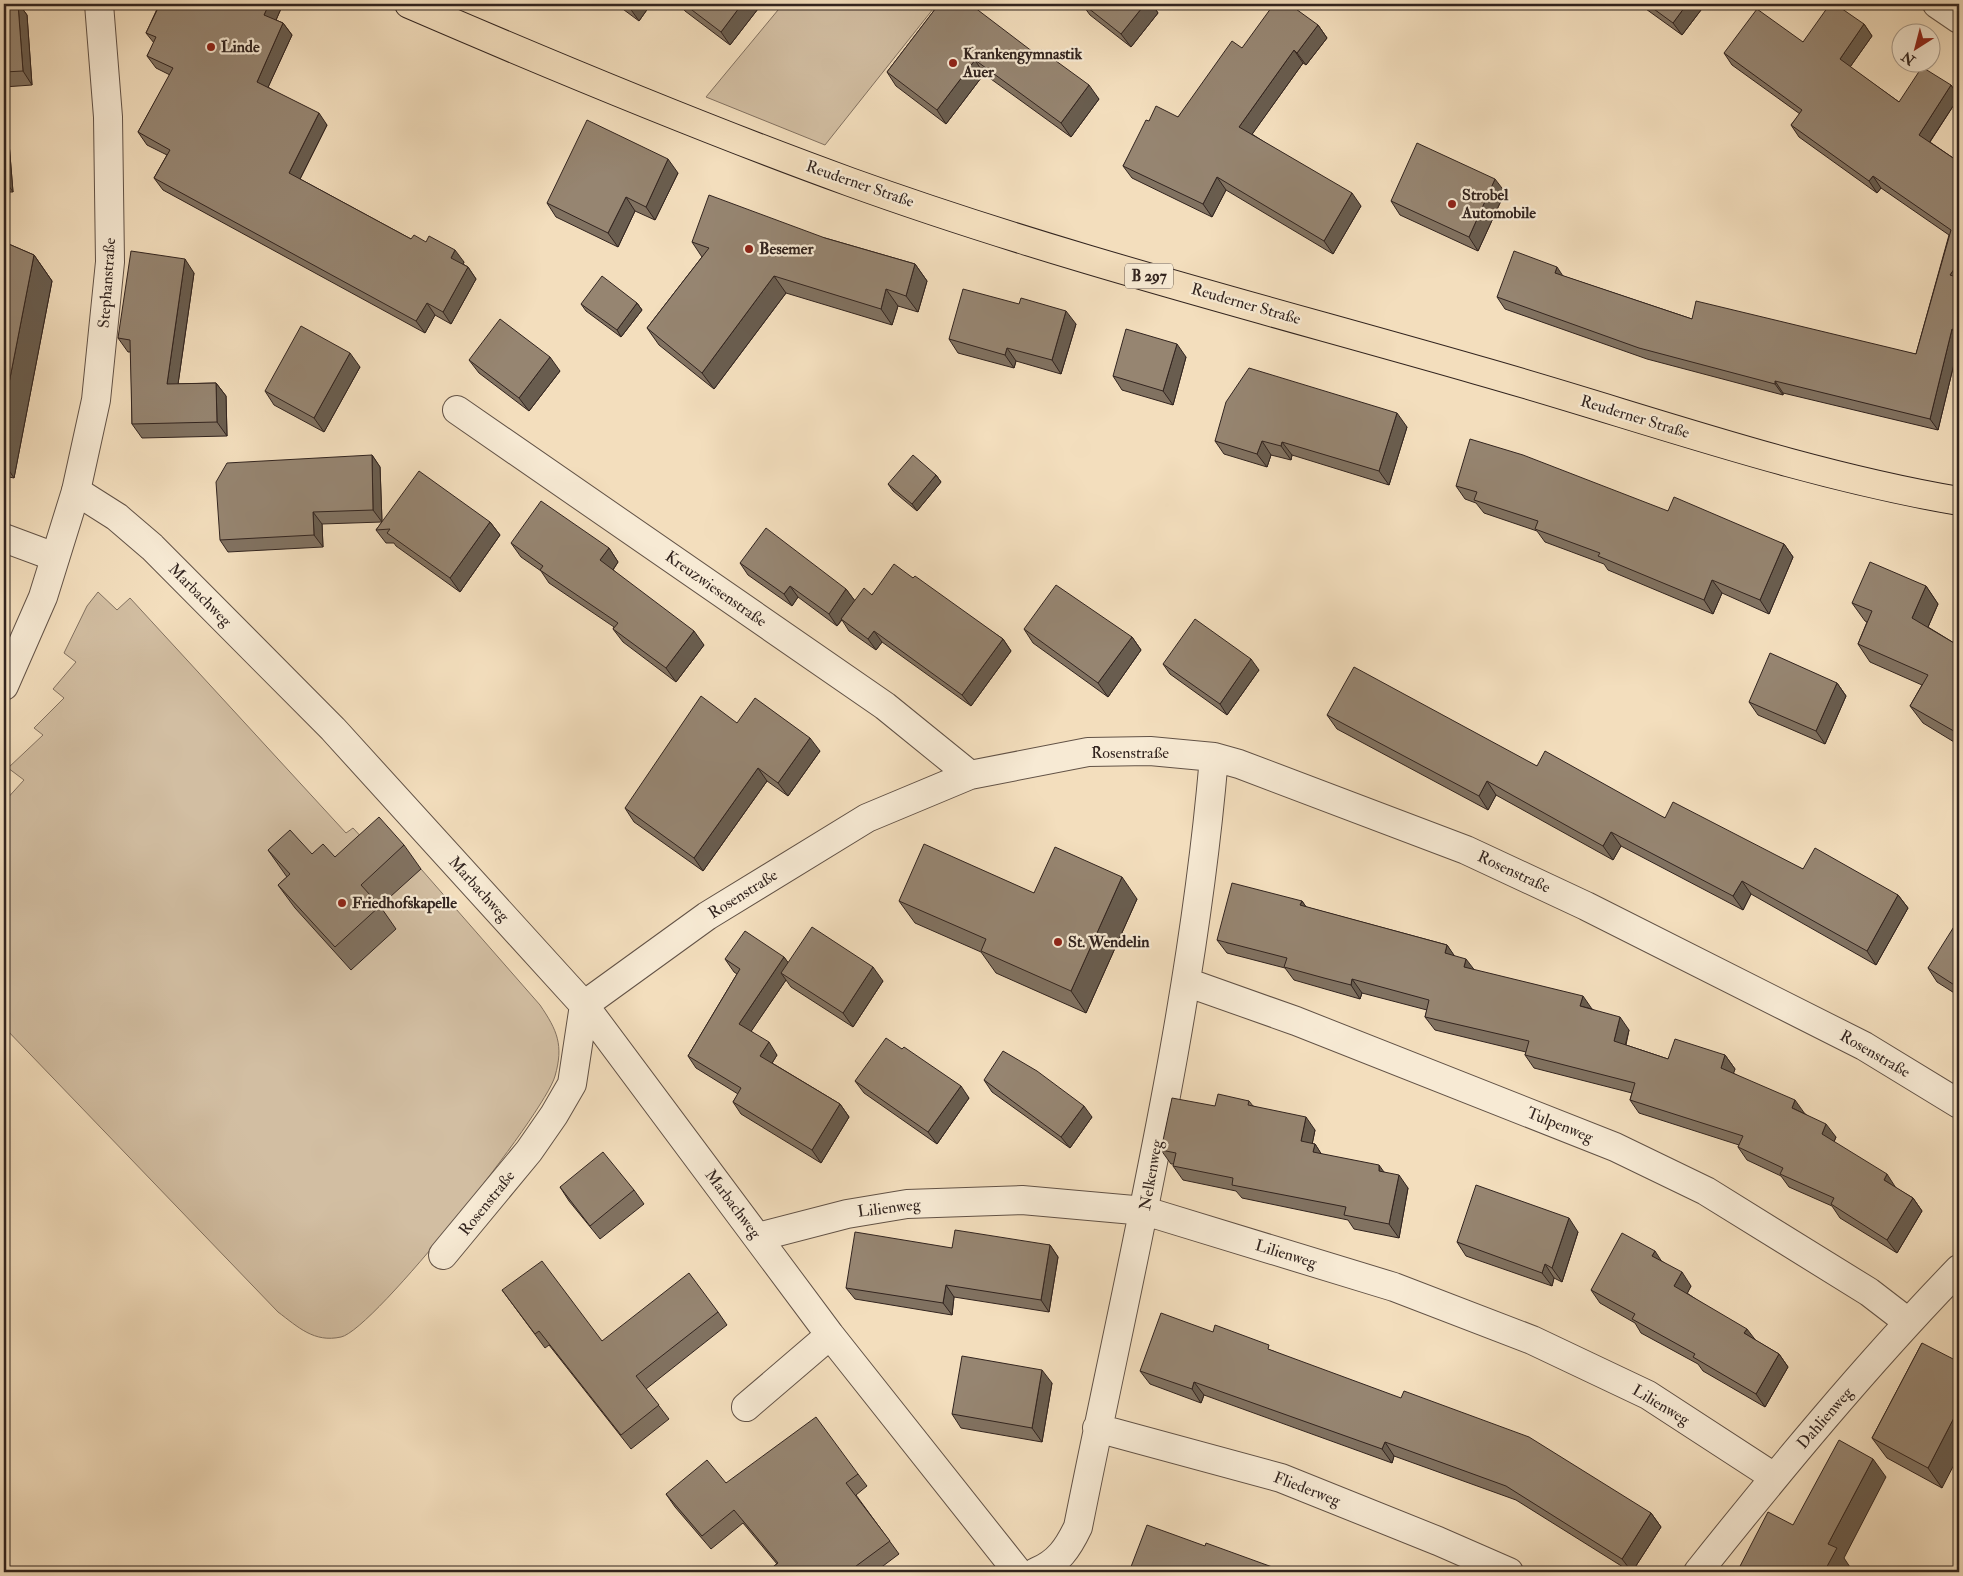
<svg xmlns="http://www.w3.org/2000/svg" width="1963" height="1576" font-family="'IM FELL Double Pica',serif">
  <rect width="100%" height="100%" fill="#f3debd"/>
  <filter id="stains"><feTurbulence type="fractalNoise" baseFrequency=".004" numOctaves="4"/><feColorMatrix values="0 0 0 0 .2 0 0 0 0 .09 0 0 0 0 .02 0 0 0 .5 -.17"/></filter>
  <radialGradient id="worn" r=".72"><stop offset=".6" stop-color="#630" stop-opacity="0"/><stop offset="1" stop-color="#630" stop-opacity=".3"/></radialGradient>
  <path fill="#d2bea2" stroke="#827160" d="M783 4H937L825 145 706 97Z
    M98 592 117 610 130 598 346 833 353 828 379 856 421 869 540 1005C557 1030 564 1045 555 1076 545 1113 374 1330 341 1337 314 1343 298 1327 278 1312L4 1027V802L24 780 8 768 43 735 34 728 64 698 53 689 76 662 64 653 87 606Z"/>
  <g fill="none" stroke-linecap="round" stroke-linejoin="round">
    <g stroke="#625246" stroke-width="30">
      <path id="minor" d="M1937 4 1959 19
        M457 410 885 706 970 775
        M76 491 117 517 152 547 333 729 584 1005 830 1335 1018 1572
        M4 538 55 557
        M1186 982 1296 1021 1615 1147 1706 1191 1869 1292 1908 1322
        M758 1237 847 1214 907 1204 1022 1200 1145 1211 1394 1287 1532 1340 1648 1395 1774 1477
        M443 1255 529 1151 554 1115 572 1084 584 1005 707 916 867 818 970 775 1088 752 1150 751 1214 757 1239 764 1466 850 1586 906 1864 1046 1959 1104
        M746 1407 830 1335
        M1097 1428 1281 1478 1438 1541 1509 1572
        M1036 1572C1058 1563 1068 1548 1078 1527 1129 1271 1192 1017 1214 757
        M1698 1572C1781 1468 1866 1365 1959 1269"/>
    </g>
    <g stroke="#625246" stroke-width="30">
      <path id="tertiary" d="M4 686 43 597 76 491 96 400 110 262 108 117 99 4"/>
    </g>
    <g stroke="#32241f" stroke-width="30">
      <path id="primary" d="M409 4C555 67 701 128 850 182 1055 256 1268 310 1477 370 1637 415 1795 473 1959 501"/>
    </g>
    <use href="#minor" stroke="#f7ead4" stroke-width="28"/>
    <use href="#tertiary" stroke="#f7ead4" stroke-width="28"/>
    <use href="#primary" stroke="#f3debd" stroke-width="28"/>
  </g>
  <path fill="#817261" stroke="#32241f" d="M4 4H19L27 15 32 85 4 87Z
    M146 4H283L276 20 283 23 292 35 268 87 327 125 300 179 411 239 464 262 463 264 468 267 476 279 451 324 435 315 425 333 163 190 154 178 167 155 147 145 138 132 170 75 156 68 147 56 154 43 146 33 157 9Z
    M616 4H651L639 21Z
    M679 4H760L761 5 730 45 685 11Z
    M939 4 1037 55 1099 99 1071 137 984 74 946 124 896 86 887 72Z
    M1082 4H1152L1158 13 1131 47 1090 15Z
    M1639 4H1696L1701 10 1682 35Z
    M1864 24 1872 36 1850 67 1899 102 1951 85 1959 97 1930 142 1959 162V343L1938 430 1783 393V395L1647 359 1505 309 1497 297 1563 276 1692 319 1916 354 1949 235 1881 188 1877 193 1799 137 1791 125 1800 114 1732 65 1724 53 1803 42Z
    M1318 25 1327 38 1306 65 1303 63 1252 134 1361 206 1333 254 1226 190 1212 217 1132 178 1123 166 1149 121 1178 117 1242 48Z
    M4 112 7 118 13 192H4Z
    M678 173 655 220 635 211 618 247 556 217 547 203Z
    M1505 192 1478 251 1400 215 1391 201Z
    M825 238 915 264 927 281 918 312 898 306 892 325 786 293 714 389 659 345 647 328 702 257 692 242Z
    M4 242 34 255 52 281 14 478 4 476Z
    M194 273 178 384 216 383 226 396 227 436 142 438 132 424 131 352H128L118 338Z
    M637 303 642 310 621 337 586 311 581 304Z
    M1076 324 1061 374 1016 361 1014 368 958 353 949 339Z
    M1186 357 1173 405 1122 390 1113 376Z
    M469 360 560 371 529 411 479 373Z
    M360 367 324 432 274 405 265 391Z
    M1407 427 1389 485 1292 455 1291 460 1271 455 1267 467 1224 454 1215 441Z
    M372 455 380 467 382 522H490L500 535 460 592 396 546 394 543H386L376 530 382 522 322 524 323 547 228 552 220 540Z
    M936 475 941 482 917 511 893 491 888 484Z
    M1456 486 1668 511 1784 544 1793 557 1769 614 1722 593 1713 614 1608 570 1604 564 1545 542 1537 531 1484 513 1476 503 1465 499Z
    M511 543 609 548 618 562 613 570 704 645 676 682 623 642 613 629 614 627 549 583 541 571 521 557Z
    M740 563 846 589 855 601 913 578 1003 639 1011 651 971 706 882 642 876 650 849 631 842 620 837 626 798 597 792 606 748 575Z
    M1926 586 1938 604 1928 627 1959 646V745L1923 723 1910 706 1922 685 1870 662 1858 644 1867 622 1865 621 1852 603Z
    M1024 629 1132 637 1141 650 1108 697 1033 643Z
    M1163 664 1259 670 1227 715 1170 674Z
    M1837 683 1846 696 1825 744 1758 715 1749 702Z
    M1327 715 1537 766 1665 818 1803 869 1898 895 1908 908 1876 965 1751 894 1743 910 1621 846 1613 860 1496 795 1488 810 1337 729Z
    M737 723 820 751 788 796 767 781 703 871 634 822 625 808Z
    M404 845 421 869 380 906 396 929 351 970 295 908 278 885 287 877 268 850 312 854 335 857Z
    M1034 893 1137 899 1086 1013 996 973 981 952 915 923 899 901Z
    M1302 901 1306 907 1447 945 1454 956 1474 970 1592 1009 1629 1030 1626 1045 1668 1059 1725 1055 1735 1069 1733 1073 1804 1113 1836 1137 1834 1142 1896 1188 1913 1198 1922 1211 1897 1253 1840 1218 1832 1206 1789 1187 1781 1176 1747 1160 1738 1147 1739 1145 1639 1113 1630 1100 1632 1093 1534 1068 1525 1055 1526 1052 1435 1030 1425 1017 1427 1010 1362 993 1360 999 1294 980 1285 968 1227 953 1217 940Z
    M1959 927V996L1937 982 1928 968Z
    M784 957 788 963 883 981 853 1027 791 987 786 980 751 1031 777 1055 772 1063 840 1104 849 1117 821 1163 741 1114 733 1102 738 1094 696 1068 688 1056 737 974 734 972 725 959Z
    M902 1049 969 1098 937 1144 864 1093 855 1081Z
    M984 1080 1092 1117 1070 1148 992 1092Z
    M1249 1101 1253 1106 1315 1130 1312 1144H1315L1321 1154 1384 1172 1408 1188 1399 1238 1354 1229 1348 1220 1242 1198 1236 1191 1183 1180 1173 1166 1174 1164H1171L1161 1150 1215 1106Z
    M560 1187 634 1190 644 1204 600 1239 569 1201Z
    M1578 1232 1562 1282 1554 1278 1552 1286 1466 1256 1457 1242Z
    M1050 1245 1058 1257 1049 1312 954 1297 952 1315 855 1299 846 1288 952 1248Z
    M1662 1261 1691 1286 1687 1293 1755 1340 1779 1354 1788 1367 1765 1407 1703 1371 1698 1364 1641 1333 1635 1323 1600 1303 1591 1290Z
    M502 1290 602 1341 718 1312 727 1325 646 1389 669 1419 631 1449 549 1345 545 1348Z
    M1213 1332 1273 1351 1651 1513 1661 1527 1632 1572H1631L1516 1500 1394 1456 1392 1463 1204 1395 1201 1403 1150 1384 1140 1371Z
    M1922 1343 1942 1488 1887 1458 1872 1438Z
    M1052 1383 1042 1442 961 1428 952 1414Z
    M858 1474 867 1486 856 1495 899 1554 875 1572H766L777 1564 743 1523 711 1549 675 1507 666 1494 726 1483Z"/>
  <path fill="#695d4f" stroke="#32241f" d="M18 4H19L27 15 32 85 23 71Z
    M269 4H283L273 27 264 15Z
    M627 4H651L639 21Z
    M742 4H760L761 5 730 45 721 32Z
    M1145 4H1152L1158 13 1131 47 1121 34Z
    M1687 4H1696L1701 10 1682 35 1673 23Z
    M283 23 292 35 265 94 257 82Z
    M1864 24 1872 36 1848 70 1840 59Z
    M1318 25 1327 38 1306 65 1297 53Z
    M1294 50 1303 63 1248 140 1239 127Z
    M975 60 984 74 946 124 937 110Z
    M1089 85 1099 99 1071 137 1061 123Z
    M1951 85 1959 97 1927 146 1919 135Z
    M4 112 7 118 13 192 4 179Z
    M319 113 327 125 297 185 289 173Z
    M668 159 678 173 655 220 646 207Z
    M1873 176 1881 188 1877 193 1869 181Z
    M1217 177 1226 190 1212 217 1203 204Z
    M1495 179 1505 192 1478 251 1469 237Z
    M1352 193 1361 206 1333 254 1324 241Z
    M626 197 635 211 618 247 608 233Z
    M455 250 464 262 460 270 451 258Z
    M34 255 52 281 14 478 4 463V409Z
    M185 259 194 273 176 398 167 384Z
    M1959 262V285L1950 275Z
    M915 264 927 281 918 312 906 296Z
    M468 267 476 279 451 324 443 312Z
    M1557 267 1565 279 1555 273Z
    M774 276 786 293 714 389 702 373Z
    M886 289 898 306 892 325 881 309Z
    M427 303 435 315 425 333 416 321Z
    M637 303 642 310 621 337 617 330Z
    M1066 311 1076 324 1061 374 1052 360Z
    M1959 311V337L1954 330Z
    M1952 329 1959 340V343L1938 430 1930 419Z
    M1177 344 1186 357 1173 405 1163 391Z
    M1007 348 1016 361 1014 368 1005 355Z
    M350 353 360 367 324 432 314 418Z
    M550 357 560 371 529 411 519 398Z
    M1775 381 1783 393V395L1775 384Z
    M216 383 226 396 227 436 217 422Z
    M1397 413 1407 427 1389 485 1379 471Z
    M1262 441 1271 455 1267 467 1257 454Z
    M1282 442 1292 455 1291 460 1281 446Z
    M372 455 380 467 382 522 373 510Z
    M936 475 941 482 917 511 912 504Z
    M313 512 322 524 323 547 314 535Z
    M490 522 500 535 460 592 450 578Z
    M1784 544 1793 557 1769 614 1760 600Z
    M609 548 618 562 610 574 600 560Z
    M1712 580 1722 593 1713 614 1704 600Z
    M790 586 798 597 792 606 784 594Z
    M1926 586 1938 604 1924 636 1912 618Z
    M846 589 855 601 837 626 829 614Z
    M694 631 704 645 676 682 666 668Z
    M874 631 882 642 876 650 868 639Z
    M1132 637 1141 650 1108 697 1098 683Z
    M1003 639 1011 651 971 706 962 695Z
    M1251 659 1259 670 1227 715 1220 704Z
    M1837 683 1846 696 1825 744 1816 731Z
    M810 738 820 751 788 796 778 783Z
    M758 768 767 781 703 871 694 858Z
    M1487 781 1496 795 1488 810 1479 796Z
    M1611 832 1621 846 1613 860 1603 846Z
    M1122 877 1137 899 1086 1013 1071 991Z
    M1742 881 1751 894 1743 910 1733 896Z
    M1898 895 1908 908 1876 965 1867 951Z
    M1302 901 1311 914 1300 905Z
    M1447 945 1456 958 1445 953Z
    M784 957 793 969 781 973 786 980 748 1036 739 1024Z
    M1466 959 1476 972 1464 967Z
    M873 967 883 981 853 1027 843 1013Z
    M1352 979 1362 993 1360 999 1351 985Z
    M1583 996 1592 1009 1580 1006Z
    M1620 1017 1629 1030 1623 1054 1614 1041Z
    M769 1042 777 1055 769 1068 760 1056Z
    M1725 1055 1735 1069 1731 1081 1721 1068Z
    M961 1086 969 1098 937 1144 928 1132Z
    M1795 1100 1805 1114 1792 1108Z
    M840 1104 849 1117 821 1163 812 1150Z
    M1084 1106 1092 1117 1070 1148 1061 1137Z
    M1306 1117 1315 1130 1310 1155 1301 1141Z
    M1826 1124 1836 1137 1831 1148 1822 1134Z
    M1315 1144 1324 1158 1313 1152Z
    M1379 1165 1389 1179 1379 1171Z
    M1887 1174 1896 1188 1884 1180Z
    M1399 1175 1408 1188 1399 1238 1389 1224Z
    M1913 1198 1922 1211 1897 1253 1887 1240Z
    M1569 1218 1578 1232 1562 1282 1552 1268Z
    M1050 1245 1058 1257 1049 1312 1041 1300Z
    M1655 1251 1664 1265 1652 1256Z
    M1545 1264 1554 1278 1552 1286 1542 1273Z
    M1682 1272 1691 1286 1684 1300 1674 1286Z
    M946 1285 954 1297 952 1315 943 1303Z
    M1747 1329 1757 1342 1744 1333Z
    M1779 1354 1788 1367 1765 1407 1756 1394Z
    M1042 1370 1052 1383 1042 1442 1032 1428Z
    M1194 1382 1204 1395 1201 1403 1192 1389Z
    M1959 1408V1455L1942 1488 1928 1468Z
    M1385 1442 1394 1456 1392 1463 1382 1449Z
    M1873 1459 1886 1477 1844 1558 1850 1567 1847 1572H1824L1828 1544Z
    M1651 1513 1661 1527 1632 1572 1622 1559Z"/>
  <path fill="#968571" stroke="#32241f" d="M4 4H18L23 71 4 72Z
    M160 4H269L264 15 283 23 257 82 319 113 289 173 411 239 414 235 426 242 429 236 455 250 451 258 468 267 443 312 427 303 416 321 154 178 170 150 138 132 173 68 147 56 156 37 146 33Z
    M684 4H742L721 32Z
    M939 4H970L1037 55 1041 50 1089 85 1061 123 975 60 937 110 887 72Z
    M1083 4H1145L1121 34Z
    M1274 4H1289L1318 25 1297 53 1294 50 1239 127 1352 193 1324 241 1217 177 1203 204 1123 166 1146 120 1149 121 1156 106 1178 117 1232 41 1242 48Z
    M1647 4H1687L1673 23Z
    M1830 4H1835L1864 24 1840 59 1899 102 1922 67 1951 85 1919 135 1959 162V262L1950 275 1959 278V311L1954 330 1952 329 1930 419 1775 381V384L1639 348 1497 297 1514 251 1557 267 1555 273 1692 319 1696 301 1916 354 1951 230 1873 176 1869 181 1791 125 1802 110 1724 53 1757 9 1803 42Z
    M587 120 668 159 646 207 626 197 608 233 547 203Z
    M1417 143 1495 179 1469 237 1391 201Z
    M709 195 825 238 915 264 906 296 886 289 881 309 774 276 702 373 647 328 709 248 692 242Z
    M4 242 34 255 4 409Z
    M131 251 185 259 167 384 216 383 217 422 132 424 130 340 118 338Z
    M602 276 637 303 617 330 581 304Z
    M963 289 1019 304 1021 298 1066 311 1052 360 1007 348 1005 355 949 339Z
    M500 319 550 357 519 398 469 360Z
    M301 326 350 353 314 418 265 391Z
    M1126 329 1177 344 1163 391 1113 376Z
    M1249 368 1397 413 1379 471 1282 442 1281 446 1262 441 1257 454 1215 441 1226 402Z
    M1470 439 1523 455 1668 511 1674 497 1784 544 1760 600 1712 580 1704 600 1598 556 1600 553 1535 529 1538 521 1474 500 1477 492 1456 486Z
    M372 455 373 510 313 512 314 535 220 540 216 482 227 463Z
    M913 455 936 475 912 504 888 484Z
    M419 471 490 522 450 578 387 533 390 529 376 530Z
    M541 501 609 548 600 560 694 631 666 668 613 629 618 623 540 570 543 566 511 543Z
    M766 528 846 589 829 614 790 586 784 594 740 563Z
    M1870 562 1926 586 1912 618 1959 646V734L1910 706 1928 675 1858 644 1872 611 1852 603Z
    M894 564 913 578 915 576 1003 639 962 695 874 631 868 639 841 619 864 588 872 595Z
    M1056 585 1132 637 1098 683 1024 629Z
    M1195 619 1251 659 1220 704 1163 664Z
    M1770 653 1837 683 1816 731 1749 702Z
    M1354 667 1537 766 1545 751 1665 818 1673 802 1803 869 1815 848 1898 895 1867 951 1742 881 1733 896 1611 832 1603 846 1487 781 1479 796 1327 715Z
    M701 696 737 723 755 698 810 738 778 783 758 768 694 858 625 808Z
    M379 817 404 845 361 885 380 906 335 947 278 885 290 874 268 850 290 830 312 854 323 844 335 857Z
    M924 844 1034 893 1055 847 1122 877 1071 991 981 951 986 939 899 901Z
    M1232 883 1302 901 1300 905 1447 945 1445 953 1466 959 1464 967 1583 996 1580 1006 1620 1017 1614 1041 1668 1059 1675 1039 1725 1055 1721 1068 1795 1100 1792 1108 1826 1124 1822 1134 1887 1174 1884 1180 1913 1198 1887 1240 1831 1204 1834 1198 1780 1174 1783 1168 1738 1147 1743 1136 1630 1100 1635 1083 1525 1055 1529 1041 1425 1017 1429 1000 1352 979 1351 985 1324 978 1284 967 1287 958 1217 940Z
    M1955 925 1959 927V988L1928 968Z
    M812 927 873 967 843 1013 781 973Z
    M745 931 784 957 739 1024 769 1042 760 1056 840 1104 812 1150 733 1102 741 1088 688 1056 740 969 725 959Z
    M886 1038 902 1049 904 1047 961 1086 928 1132 855 1081Z
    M1003 1051 1037 1071 1084 1106 1061 1137 984 1080Z
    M1218 1094 1249 1101 1248 1105 1306 1117 1301 1141 1315 1144 1313 1152 1379 1165V1171L1399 1175 1389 1224 1344 1215 1346 1207 1232 1185 1233 1178 1173 1166 1176 1153 1161 1150 1172 1098 1215 1106Z
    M603 1152 634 1190 590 1226 560 1187Z
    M1476 1185 1569 1218 1552 1268 1545 1264 1542 1273 1457 1242Z
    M955 1230 1050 1245 1041 1300 946 1285 943 1303 846 1288 855 1232 952 1248Z
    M1622 1233 1655 1251 1652 1256 1682 1272 1674 1286 1747 1329 1744 1333 1779 1354 1756 1394 1693 1357 1695 1354 1632 1319 1635 1314 1591 1290Z
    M542 1261 602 1341 689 1273 718 1312 636 1376 659 1405 621 1435 539 1331 535 1334 502 1290Z
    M1161 1313 1213 1332 1215 1325 1269 1345 1268 1349 1401 1398 1404 1391 1529 1437 1651 1513 1622 1559 1506 1486 1385 1442 1382 1449 1194 1382 1192 1389 1140 1371Z
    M1922 1343 1959 1362V1408L1928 1468 1872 1438Z
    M962 1356 1042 1370 1032 1428 952 1414Z
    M816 1417 858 1474 846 1483 890 1541 848 1572H766L778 1563 734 1510 702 1536 666 1494 707 1460 726 1483Z
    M1839 1440 1873 1459 1828 1544 1837 1548 1824 1572H1737L1768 1512 1793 1525Z
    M1147 1525 1205 1546 1206 1543 1286 1572H1129Z"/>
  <g fill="#8f2418" stroke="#f7ead4" stroke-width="2">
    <circle cx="211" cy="47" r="5"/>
    <circle cx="953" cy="63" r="5"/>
    <circle cx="1452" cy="204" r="5"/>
    <circle cx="749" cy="249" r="5"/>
    <circle cx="342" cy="903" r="5"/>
    <circle cx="1058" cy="942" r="5"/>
  </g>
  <g text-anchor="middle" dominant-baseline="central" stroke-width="4.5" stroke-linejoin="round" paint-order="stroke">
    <rect fill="#f7ead4" stroke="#6d5f55" stroke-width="1" x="1125" y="263.5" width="48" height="25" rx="4"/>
    <g font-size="15" font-weight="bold" fill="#32241f">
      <text x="1149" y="276">B 297</text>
    </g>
    <g font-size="16" font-weight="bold" fill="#32241f" stroke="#f7ead4" text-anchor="start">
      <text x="221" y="47">Linde</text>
      <text x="963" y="54">Krankengymnastik<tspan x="963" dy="18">Auer</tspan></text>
      <text x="1462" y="195">Strobel<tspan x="1462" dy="18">Automobile</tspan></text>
      <text x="759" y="249">Besemer</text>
      <text x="352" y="903">Friedhofskapelle</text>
      <text x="1068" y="942">St. Wendelin</text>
    </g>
    <g font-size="16" fill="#32241f" stroke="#f7ead4">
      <text transform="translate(860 184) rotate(19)">Reuderner Straße</text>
      <text transform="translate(107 283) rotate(-86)">Stephanstraße</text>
      <text transform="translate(1246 304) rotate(16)">Reuderner Straße</text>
      <text transform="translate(1635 417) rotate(17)">Reuderner Straße</text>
      <text transform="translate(716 589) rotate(35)">Kreuzwiesenstraße</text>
      <text transform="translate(200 595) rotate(45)">Marbachweg</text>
      <text x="1130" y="753">Rosenstraße</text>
      <text transform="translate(1514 872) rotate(25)">Rosenstraße</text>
      <text transform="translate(479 889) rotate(48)">Marbachweg</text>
      <text transform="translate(743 894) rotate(-32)">Rosenstraße</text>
      <text transform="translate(1875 1054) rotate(30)">Rosenstraße</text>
      <text transform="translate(1560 1125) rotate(22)">Tulpenweg</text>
      <text transform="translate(1151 1175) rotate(-80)">Nelkenweg</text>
      <text transform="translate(487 1203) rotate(-51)">Rosenstraße</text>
      <text transform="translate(733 1204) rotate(53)">Marbachweg</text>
      <text transform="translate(889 1208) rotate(-7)">Lilienweg</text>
      <text transform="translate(1286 1254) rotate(17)">Lilienweg</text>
      <text transform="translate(1661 1405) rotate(31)">Lilienweg</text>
      <text transform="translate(1825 1418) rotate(-49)">Dahlienweg</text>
      <text transform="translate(1307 1489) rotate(21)">Fliederweg</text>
    </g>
  </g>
  <rect width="1963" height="1576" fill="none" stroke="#f3debd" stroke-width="20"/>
  <rect x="5" y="5" width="1953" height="1566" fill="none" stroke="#32241f" stroke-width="2.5"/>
  <rect x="10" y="10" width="1943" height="1556" fill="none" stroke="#32241f"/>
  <g transform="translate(1916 48) rotate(216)"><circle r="24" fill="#f7ead4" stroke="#a89b8c"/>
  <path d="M0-4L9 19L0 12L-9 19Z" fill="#8f2418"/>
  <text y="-8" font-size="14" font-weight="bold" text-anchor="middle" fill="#32241f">N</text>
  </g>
  <rect width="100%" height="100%" filter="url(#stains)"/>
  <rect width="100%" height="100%" fill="url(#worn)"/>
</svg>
